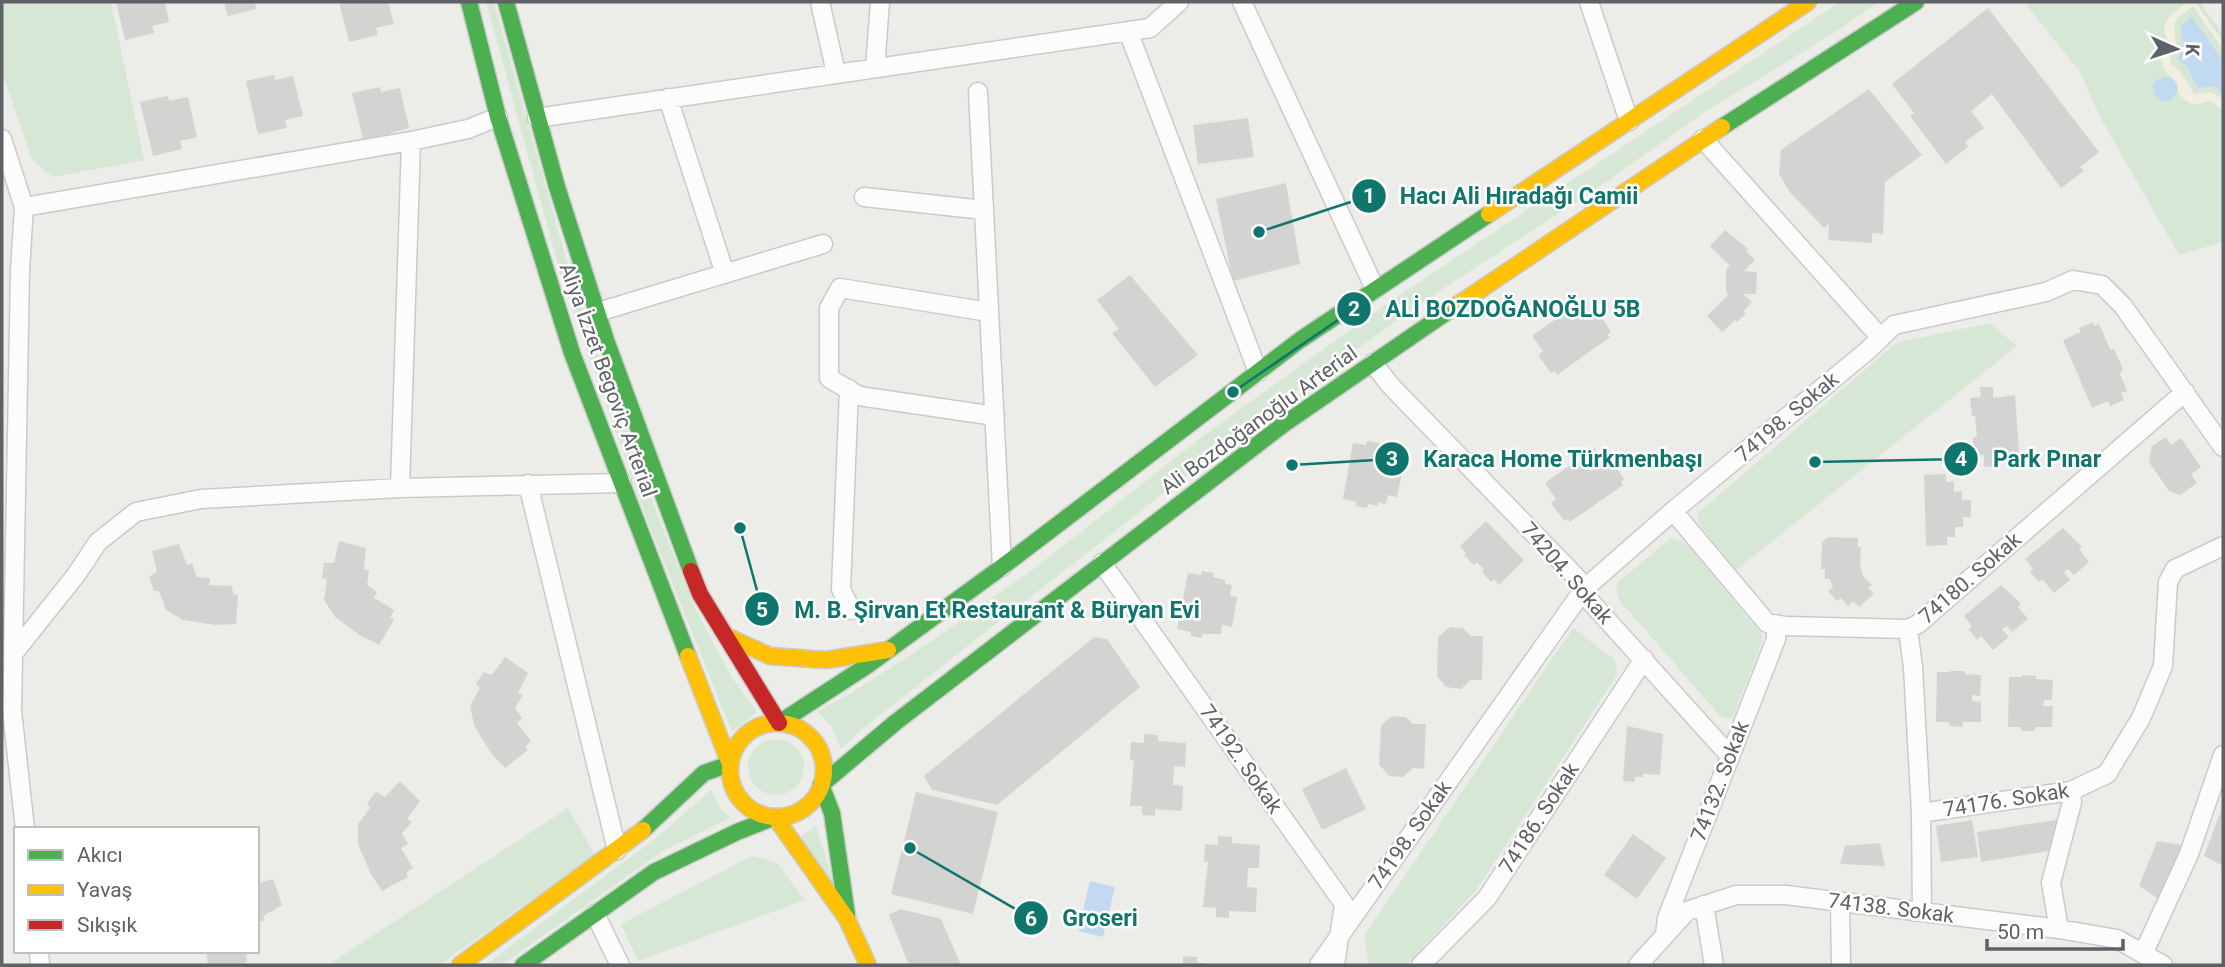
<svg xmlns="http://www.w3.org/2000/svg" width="2225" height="967" font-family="Roboto,sans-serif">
  <rect width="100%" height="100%" fill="#ecece8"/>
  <path fill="#d7e7d6" d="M2 2H111L144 160 53 177 32 160 2 72Z
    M486 2H494L572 280 659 519 694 606 731 676 757 712 732 732 648 522 563 283Z
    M1840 2H1879L1829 36 1702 114 1596 189 1438 292 1273 408 947 662 860 731 841 749 832 727 817 711 845 697 929 643 1035 568 1203 436 1385 305Z
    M2024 2H2200L2223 34 2222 242 2179 255 2100 117 2080 72Z
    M1990 323 2017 346 1736 570 1698 523V513L1896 343Z
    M1671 538 1685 542 1762 635V643L1733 717 1729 719 1721 717 1619 600 1616 589 1618 582Z
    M1573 628 1614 659 1617 675 1477 889 1407 965H1369L1364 936Z
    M748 767a28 28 0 1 1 56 0a28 28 0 1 1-56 0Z
    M711 790 719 806 730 818 663 851 502 965H485L654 840Z
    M568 808 595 855 439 965H328Z
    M816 826 838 897 799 837Z
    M752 856 777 863 805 900 638 961 621 924Z"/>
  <path fill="#f2efe0" d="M2188 2H2195L2223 42V50L2193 6C2171 25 2173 16 2176 45L2171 52V64L2180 71 2194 94 2211 92 2223 99V110L2210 101C2192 106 2191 106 2178 93 2180 78 2170 79 2164 69 2163 67 2161 59 2161 57L2168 41C2157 21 2174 13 2188 2Z"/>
  <path fill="#c1daf2" d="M2192 17 2223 61V94L2214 86 2199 88 2194 82 2189 69 2178 59 2183 41 2180 27Z
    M2153 89a12 12 0 1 1 24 0a12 12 0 1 1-24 0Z
    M1090 881 1115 887 1103 937 1078 931Z"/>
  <path fill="#d3d3d1" d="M116 2H165L169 22 152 26 154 33 125 40Z
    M224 2H255L256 9 228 16Z
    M339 2H388L394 24 376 28 378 35 349 42Z
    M1988 8 2099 152 2080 167 2084 171 2061 188 1992 94 1971 111 1984 128 1965 142 1968 147 1946 164 1910 116 1914 113 1892 84Z
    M274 75 275 80 293 76 303 116 285 120 287 128 258 134 246 81Z
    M380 87 381 92 400 88 409 128 391 133 393 140 365 147 352 93Z
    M1869 89 1922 155 1885 182 1883 234 1872 233V243L1828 240 1829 224 1824 228 1789 191 1779 174 1781 150Z
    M168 96 169 101 188 97 197 137 180 141 182 149 153 156 140 102Z
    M1248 118 1254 157 1198 164 1193 125Z
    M1286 183 1300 264 1233 281 1216 199Z
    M1725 230 1748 249 1746 251 1755 260 1744 271 1757 272 1756 294H1743L1752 302 1743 311 1746 314 1737 322 1735 320 1722 332 1707 316 1728 295 1726 292V270L1730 266 1710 246Z
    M1130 275 1198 355 1155 387 1112 333 1119 329 1097 300Z
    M1581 301 1592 316 1598 312 1611 332 1607 335 1610 337 1557 375 1555 371 1551 373 1538 355 1543 351 1532 336Z
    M2093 322 2094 326 2099 324 2109 347 2111 350 2114 349 2123 369 2120 374 2127 391 2121 393 2124 400 2110 406 2108 401 2092 408 2063 340 2081 332 2079 328Z
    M1980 387H1993V398L2015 395 2019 453 1996 452 1997 466 1984 467V455L1974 456 1973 437H1977L1975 416H1972L1970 398 1981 397Z
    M2166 437 2171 445 2181 438 2201 467 2191 474 2197 483 2180 495 2169 491 2149 462 2152 446Z
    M1367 441 1380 443 1379 447 1391 450V454L1398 455 1396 466 1403 467 1397 497 1388 495 1386 504 1378 502V506L1368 504 1367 508 1356 506 1357 502 1343 499 1353 443 1366 445Z
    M1594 448 1605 464 1611 460 1624 479 1621 482 1623 485 1570 522 1568 519 1564 521 1551 503 1556 499 1545 483Z
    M1946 474V482L1954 481V492L1962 491V500H1971V517H1963V527H1955V537H1947V545L1926 546 1924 475Z
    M1486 521 1524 560 1499 585 1494 579 1491 582 1482 572 1484 569 1477 562 1474 565 1464 555 1466 553 1460 546Z
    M2063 528 2082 547 2079 549 2089 562 2074 575 2068 569 2064 572 2070 580 2054 593 2042 579 2039 582 2030 572 2033 569 2025 559Z
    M1828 537 1858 538V547H1861L1860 565 1863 576 1872 585 1868 588 1874 594 1859 607 1853 601 1848 606 1841 598 1837 601 1828 591 1833 587 1830 579H1825V569H1821L1822 542Z
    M339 541 366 548 364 570H369L367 585 377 592 374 598 394 610 390 618 394 620 379 645 361 636 335 617 324 600 327 579 322 578 324 563H334Z
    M179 544 187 565 192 563 197 577 210 578 209 585 232 586 233 594 238 595 236 624 216 625 183 620 166 610 159 591H154L149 577 157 572 152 551Z
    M1202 571 1214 573 1213 577 1225 580V584L1232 585 1230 596 1237 597 1232 627 1222 625 1221 634H1202V638L1191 636V632L1177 629 1188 573 1201 575Z
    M2001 585 2021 604 2018 607 2028 619 2012 632 2007 626 2002 629 2009 637 1993 650 1981 636 1977 640 1969 629 1972 626 1964 616Z
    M1450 627 1463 628 1471 636H1483L1482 680H1470L1461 689 1446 687 1437 676 1438 637Z
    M1094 637 1107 639 1140 687 997 805 932 790 924 776Z
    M505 657 528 673 518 693 523 695 515 708 522 718 517 723 531 741 525 747 528 750 505 768 491 753 474 725 470 706 480 688 476 684 484 672 492 675Z
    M1950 671H1965V674L1981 675 1980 696 1972 695V701L1981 702V722H1963V727L1949 726V722H1936L1937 672H1950Z
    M2022 675 2036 676V679L2053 680 2052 700H2044L2043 706H2053L2052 727H2035L2034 731H2021V727H2008L2009 677H2022Z
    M1392 716 1406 717 1413 724H1426L1424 769 1413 768 1403 777 1389 776 1379 764 1381 725Z
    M1627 726 1663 734 1660 775 1643 774V777H1635V782L1623 781Z
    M1144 734 1158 735V741L1186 743 1185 767 1174 766 1173 785 1183 786 1182 811 1155 809V816L1142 815V806H1130L1134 760H1130L1131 742 1144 743Z
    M1346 768 1366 809 1322 830 1302 789Z
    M400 781 420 801 407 819 412 822 402 833 408 844 401 848 413 868 406 873 408 877 382 891 371 874 358 844V824L370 808 367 803 376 792 385 797Z
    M916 792 998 812 973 914 891 894Z
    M2223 805V866L2204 856Z
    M1972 820 1978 857 1941 862 1936 826Z
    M2056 820 2068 848 1981 862 1977 832Z
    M1633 834 1666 858 1637 899 1604 875Z
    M1218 836 1232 837V843L1260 845 1259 868H1248L1247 887 1257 888 1256 912 1229 911V918L1216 917V908L1203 907 1208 862H1204L1205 844 1218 845Z
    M2157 841 2181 845 2162 901 2139 886Z
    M1880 843 1885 866 1840 864 1845 846Z
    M273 879 282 905 263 916 265 920 257 923V884Z
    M900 909 941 919 961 965H909L889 915Z
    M206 951H246L247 962 238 965H208Z
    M1183 956 1197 957V963H1203V965H1183Z"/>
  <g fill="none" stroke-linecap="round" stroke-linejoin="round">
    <g stroke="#cacac9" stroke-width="21">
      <path id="street" d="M820 2 836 73
        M1242 2 1375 289
        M1589 2 1629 121
        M1128 31 1258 372
        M875 68 880 2
        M978 92 1002 567
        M668 98 725 274
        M537 118 1150 28 1179 2
        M2 139 24 207 20 270 12 711 25 829
        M1703 139 1881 338
        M864 197 984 210
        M24 207 411 141 468 129 498 117
        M598 312 823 244
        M989 312 840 288 829 308V378L859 396 995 416
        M1373 363 1390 385 1578 579 1589 600 1730 756
        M849 389 841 589 851 610
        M528 484 617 850
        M400 488 411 141
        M1673 511 1767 623 1786 626 1908 629 1918 624 2185 392
        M1102 563 1344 904 1335 965
        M1908 629 1913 667 1921 813 1922 912
        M13 654 76 575 98 542 136 512 201 499 400 488 622 483
        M1921 813 2071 791 2107 774 2141 718 2163 666 2168 582 2175 569 2223 546
        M1840 902 1841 965
        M1704 905 1714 965
        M595 914 620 965
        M2059 929 2051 883 2072 802 2071 791
        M1665 934 1667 918 1776 639V626
        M39 951 40 965
        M2143 954 2189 854 2223 755
        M1319 965 1584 589 1673 511 1867 351 1894 325 2046 292 2073 280 2102 285 2123 306 2223 447
        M1421 965 1487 898 1644 659
        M1638 965 1687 911 1736 895H1786L2059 929 2117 939 2163 965"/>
    </g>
    <g stroke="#cacac9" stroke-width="19">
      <path id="fast" d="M469 2 498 117 572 353 688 656
        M506 2 557 187 606 340 691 571
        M1722 127 1916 2
        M779 723 868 665 1002 567 1300 340 1489 214
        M821 785 832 813 847 915
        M821 785 896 722 1284 424 1456 306
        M643 830 704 773 730 764
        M523 965 654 872 737 832 775 817"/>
    </g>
    <g stroke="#cacac9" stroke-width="19">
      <path id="slow" d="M1489 214 1808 2
        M1456 306 1722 127
        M726 636 770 656 826 660 888 650
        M688 656 730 764
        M730 770a47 47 0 1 1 94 0a47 47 0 1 1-94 0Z
        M775 817 847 919 868 965
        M460 965 643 830"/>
    </g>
    <g stroke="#cacac9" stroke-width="19">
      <path id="jam" d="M691 571 700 594 779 723"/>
    </g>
    <use href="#street" stroke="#fcfcfc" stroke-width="18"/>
    <use href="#fast" stroke="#4caf50" stroke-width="16"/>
    <use href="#slow" stroke="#ffc107" stroke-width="16"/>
    <use href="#jam" stroke="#c62828" stroke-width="16"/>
  </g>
  <g text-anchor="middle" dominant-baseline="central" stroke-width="5" stroke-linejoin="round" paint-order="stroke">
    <g font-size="21" fill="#5e6165" stroke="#fff">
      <text transform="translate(608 380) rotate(70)">Aliya İzzet Begoviç Arterial</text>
      <text transform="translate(1787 417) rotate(-40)">74198. Sokak</text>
      <text transform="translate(1259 420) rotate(-36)">Ali Bozdoğanoğlu Arterial</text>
      <text transform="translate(1567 573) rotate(49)">74204. Sokak</text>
      <text transform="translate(1970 578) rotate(-41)">74180. Sokak</text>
      <text transform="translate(1241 759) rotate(55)">74192. Sokak</text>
      <text transform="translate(1720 781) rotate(-69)">74132. Sokak</text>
      <text transform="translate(2006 800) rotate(-9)">74176. Sokak</text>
      <text transform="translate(1539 818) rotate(-57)">74186. Sokak</text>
      <text transform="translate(1410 835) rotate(-55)">74198. Sokak</text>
      <text transform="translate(1891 908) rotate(7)">74138. Sokak</text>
    </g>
  </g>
  <path fill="none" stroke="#0f766e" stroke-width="2.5" d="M1259 232L1369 196M1233 392L1354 309M1292 465L1392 459M1815 462L1961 459M740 528L762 609M910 848L1031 918"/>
  <g fill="#0f766e" stroke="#fff" stroke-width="2.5">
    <circle cx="1259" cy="232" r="7"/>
    <circle cx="1233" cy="392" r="7"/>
    <circle cx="1292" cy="465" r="7"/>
    <circle cx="1815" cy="462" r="7"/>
    <circle cx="740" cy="528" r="7"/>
    <circle cx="910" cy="848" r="7"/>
    <circle cx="1369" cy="196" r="18"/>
    <circle cx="1354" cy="309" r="18"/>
    <circle cx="1392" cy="459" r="18"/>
    <circle cx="1961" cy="459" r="18"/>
    <circle cx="762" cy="609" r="18"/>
    <circle cx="1031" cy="918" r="18"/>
  </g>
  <g font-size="21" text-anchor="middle" font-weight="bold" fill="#fff">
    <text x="1369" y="203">1</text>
    <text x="1354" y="316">2</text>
    <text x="1392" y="466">3</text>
    <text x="1961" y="466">4</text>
    <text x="762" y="617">5</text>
    <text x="1031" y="926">6</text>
  </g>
  <g font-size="23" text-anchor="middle" font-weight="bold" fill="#0f766e" stroke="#fff" stroke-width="5" stroke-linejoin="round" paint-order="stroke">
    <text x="1519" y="204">Hacı Ali Hıradağı Camii</text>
    <text x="1513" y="317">ALİ BOZDOĞANOĞLU 5B</text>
    <text x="1563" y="467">Karaca Home Türkmenbaşı</text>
    <text x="2047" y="467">Park Pınar</text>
    <text x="997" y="618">M. B. Şirvan Et Restaurant &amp; Büryan Evi</text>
    <text x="1100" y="926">Groseri</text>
  </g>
  <rect width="2225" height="967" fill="none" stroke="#5e6165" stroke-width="7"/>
  <rect x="14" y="827" width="245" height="126" fill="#ffffff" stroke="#bfc0c1" stroke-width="2"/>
  <rect x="28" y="850" width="35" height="10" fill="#4caf50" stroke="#bfc0c1" stroke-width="2"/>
  <text x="77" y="862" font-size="21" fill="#5e6165">Akıcı</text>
  <rect x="28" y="885" width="35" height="10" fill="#ffc107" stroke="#bfc0c1" stroke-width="2"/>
  <text x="77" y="897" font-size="21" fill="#5e6165">Yavaş</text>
  <rect x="28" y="920" width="35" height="10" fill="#c62828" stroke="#bfc0c1" stroke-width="2"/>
  <text x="77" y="932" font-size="21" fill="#5e6165">Sıkışık</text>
  <g transform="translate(2176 49) rotate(93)" stroke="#ffffff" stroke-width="5" paint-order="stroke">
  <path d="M0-5L12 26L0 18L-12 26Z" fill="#5e6165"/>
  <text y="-10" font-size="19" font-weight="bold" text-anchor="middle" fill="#5e6165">K</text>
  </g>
  <path d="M1987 939v10h136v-10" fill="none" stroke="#5e6165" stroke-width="3.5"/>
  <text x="1997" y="939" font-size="21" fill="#5e6165" stroke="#ffffff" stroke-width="5" paint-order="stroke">50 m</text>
</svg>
